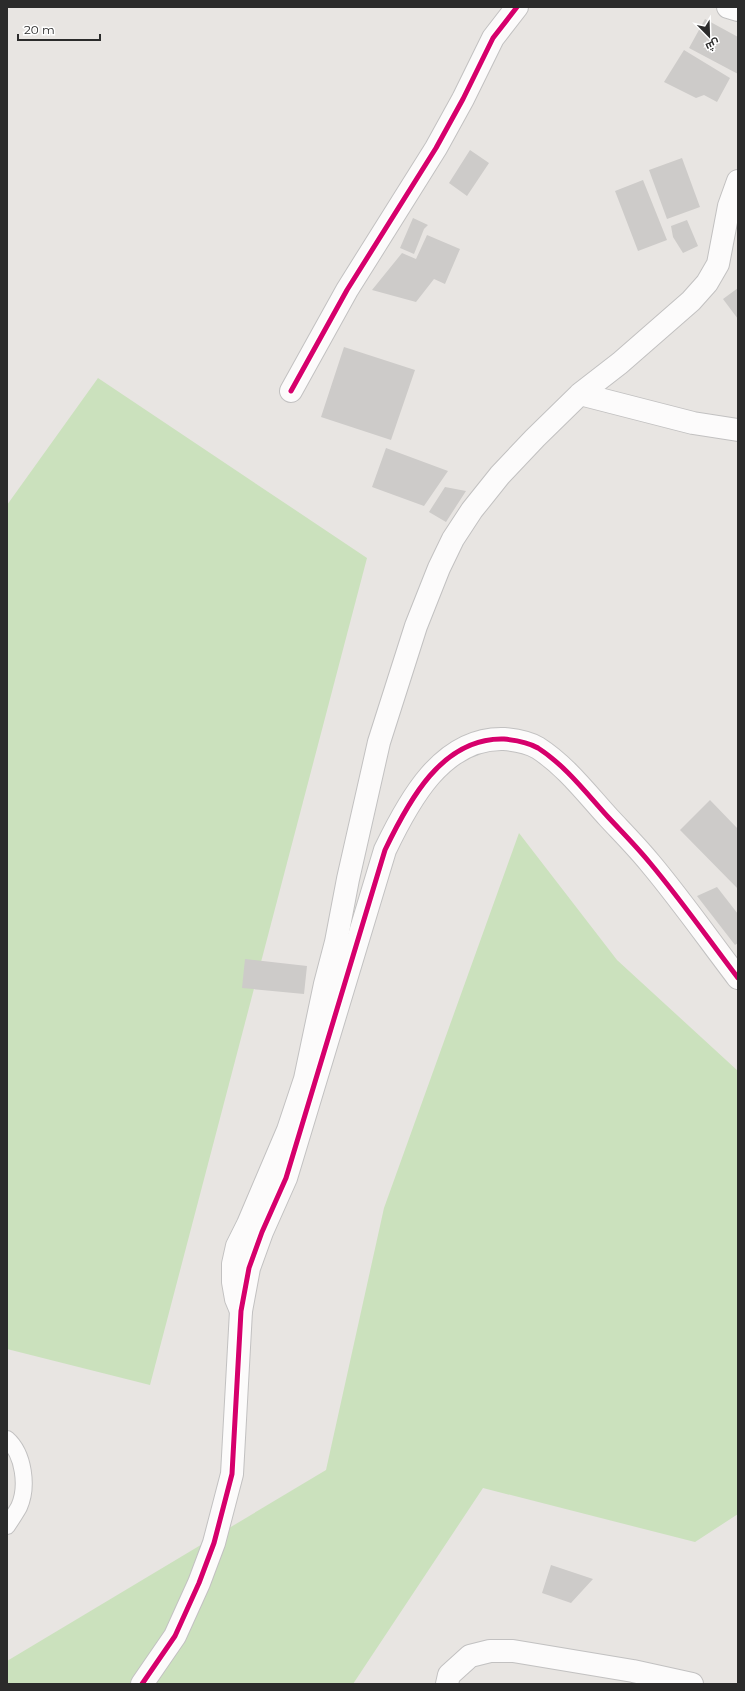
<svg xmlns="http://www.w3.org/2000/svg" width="745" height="1691" font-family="Montserrat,Cairo,sans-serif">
  <rect width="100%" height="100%" fill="#e8e5e2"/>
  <path fill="#cbe1bd" d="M98 378 367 558 150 1385 7 1349V505Z
    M519 833 617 960 738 1071V1514L695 1542 483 1488 353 1684H7V1661L326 1470 384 1208Z"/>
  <path fill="#cdcbc9" d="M705 19 738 37V74L689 48Z
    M684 50 730 78 717 102 704 95 696 98 664 82Z
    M470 150 489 163 467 196 449 183Z
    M682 158 700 207 667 219 649 170Z
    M643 180 667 240 638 251 615 191Z
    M413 218 428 225 424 229 414 254 400 248Z
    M687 220 698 246 683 253 673 237 671 226Z
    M427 235 460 249 445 284 434 279 416 302 372 290 402 253 416 259Z
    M738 288V319L723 299Z
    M344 347 415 370 391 440 321 417Z
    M386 448 448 471 424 506 372 487Z
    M445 487 466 491 446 522 429 512Z
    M710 800 738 829V889L680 830Z
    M717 887 738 914V943L735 945 697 896Z
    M245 959 307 966 304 994 242 988Z
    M551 1565 593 1579 571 1603 542 1593Z"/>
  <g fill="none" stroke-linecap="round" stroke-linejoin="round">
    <g stroke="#c2c1c1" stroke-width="18">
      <path id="service" d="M7 1439C24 1454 28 1487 19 1507 15 1514 11 1520 7 1526"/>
    </g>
    <g stroke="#c2c1c1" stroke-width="24">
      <path id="minor" d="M728 7 738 10
        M291 391 347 290 436 148 463 99 493 38 517 7
        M580 394 693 423 738 430
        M241 1311 236 1299 233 1282V1264L237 1246 248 1224 288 1130 305 1079 325 984 336 942 348 879 379 742 416 626 439 568 453 539 472 510 500 475 535 438 580 394 620 363 691 301 707 283 718 264 729 206 738 181
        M447 1684 449 1675 470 1656 490 1651H513L633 1671 692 1684"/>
    </g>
    <g stroke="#c2c1c1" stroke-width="24">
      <path id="tertiary" d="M142 1684 175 1636 199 1583 214 1543 232 1474 241 1311 249 1268 262 1232 286 1178 385 850C408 802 442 737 504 739 515 740 528 742 538 748 566 766 587 794 609 818 623 833 637 847 650 863 681 900 709 940 738 978"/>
    </g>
    <use href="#service" stroke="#fcfbfb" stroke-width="16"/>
    <use href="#minor" stroke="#fcfbfb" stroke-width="22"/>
    <use href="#tertiary" stroke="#fcfbfb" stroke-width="22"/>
    <g stroke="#fff" stroke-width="8">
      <path id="cycleway" d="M291 391 347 290 436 148 463 99 493 38 517 7
        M142 1684 175 1636 199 1583 214 1543 232 1474 241 1311 249 1268 262 1232 286 1178 385 850C408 802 442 737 504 739 515 740 528 742 538 748 566 766 587 794 609 818 623 833 637 847 650 863 681 900 709 940 738 978"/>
    </g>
    <use href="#cycleway" stroke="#d6006c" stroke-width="5"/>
  </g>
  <rect width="745" height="1691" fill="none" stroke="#2b2b2b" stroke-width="16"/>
  <g transform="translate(709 36) rotate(157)" stroke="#ffffff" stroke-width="3" paint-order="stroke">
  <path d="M0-3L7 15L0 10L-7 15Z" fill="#2b2b2b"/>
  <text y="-6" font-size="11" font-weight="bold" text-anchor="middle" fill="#2b2b2b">ش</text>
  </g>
  <path d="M18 34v6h82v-6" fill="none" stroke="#2b2b2b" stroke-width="2"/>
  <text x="24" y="34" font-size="12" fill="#2b2b2b" stroke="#ffffff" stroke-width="3" paint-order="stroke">20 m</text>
</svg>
